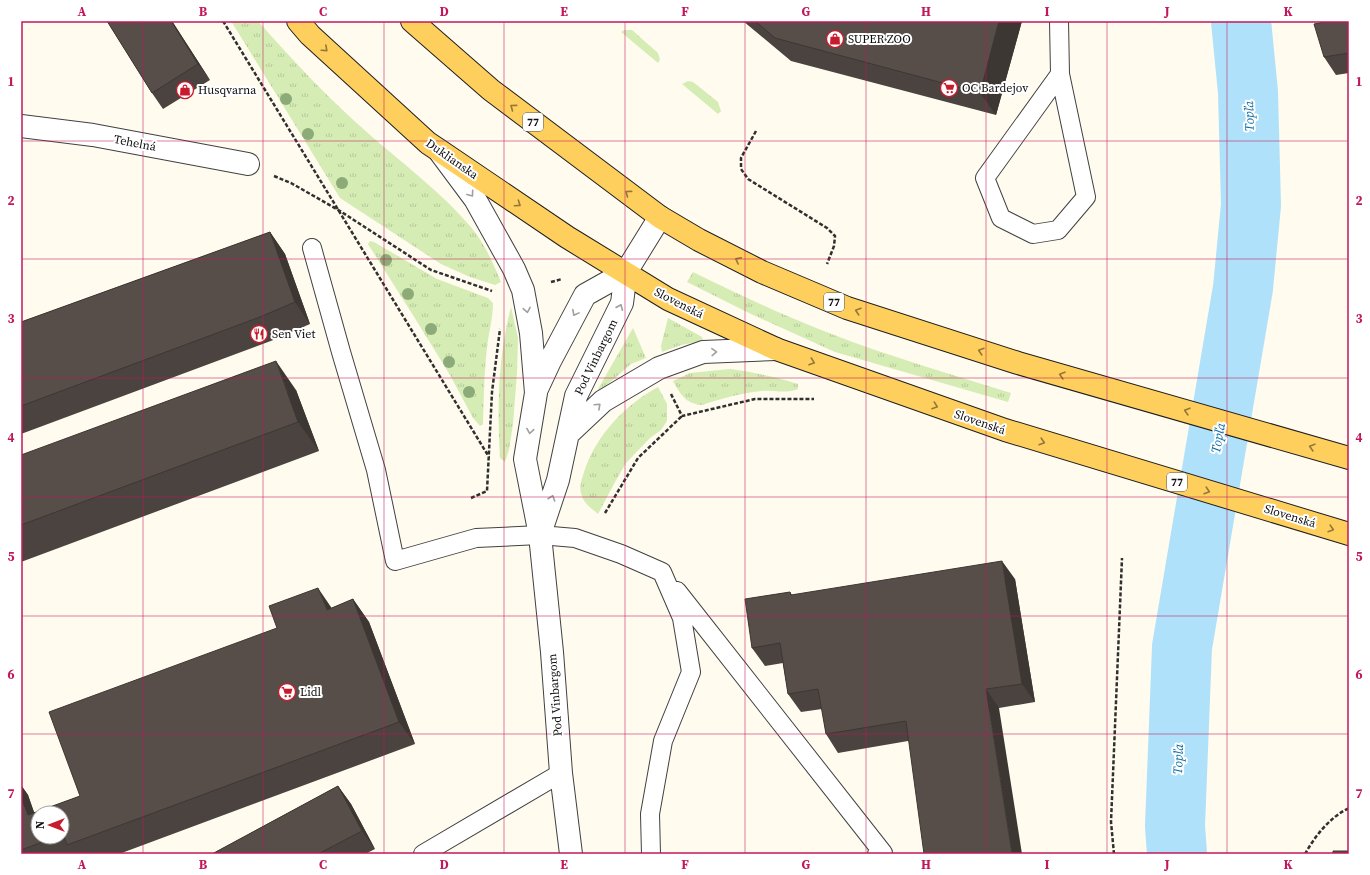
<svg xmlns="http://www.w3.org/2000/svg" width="1370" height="875" font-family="'Source Serif 4',serif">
  <defs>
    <pattern id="grass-tufts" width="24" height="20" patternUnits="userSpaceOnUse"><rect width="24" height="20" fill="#d5ecb5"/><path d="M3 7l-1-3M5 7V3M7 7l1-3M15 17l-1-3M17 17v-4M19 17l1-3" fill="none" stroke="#b6c99a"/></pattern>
  </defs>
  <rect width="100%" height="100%" fill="#fffbee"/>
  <path fill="url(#grass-tufts)" d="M231 21H258C293 61 329 99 369 134 403 164 440 191 470 226 484 242 493 263 501 282L495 285 470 277 441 264 340 198Z
    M624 30H632L658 53 660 60 658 63 621 32Z
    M688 81 693 82 718 102 721 111 718 114 682 84Z
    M370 241 374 242 437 279 488 298 493 303C493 316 490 328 488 340 484 368 484 396 483 424L480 426 473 418 450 375 416 320 368 244Z
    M693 272C738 294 782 315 829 333 888 356 950 374 1011 393L1008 402 835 352 751 314 687 282Z
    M511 307 518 338 517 373 513 424 509 450 505 462 500 458C497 408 498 356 511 307Z
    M668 318 702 337 703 341 681 345 662 352 661 346Z
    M633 328 646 358 631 364 600 391 598 389Z
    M730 369C753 372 776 377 798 384V389C787 394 773 390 761 391 740 393 721 399 702 405 686 404 680 394 673 381L690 373Z
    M658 387 667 404V421L661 430 650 438 626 463 615 482 598 514C591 508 583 503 581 493 579 486 582 479 584 472 596 435 625 405 658 387Z"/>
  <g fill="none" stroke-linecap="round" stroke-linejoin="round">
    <path stroke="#afe2fa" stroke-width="60" d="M1177 854 1175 826 1182 647 1243 288 1251 205 1248 92 1241 21"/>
    <g stroke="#414141" stroke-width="20">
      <path id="service" d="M1059 21 1060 74 1086 197 1058 230 1033 234 1001 218 985 178 1060 74
        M312 248 341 352 376 470 395 561 476 538 540 535 575 538 621 554 662 572 682 618 691 672 663 741 650 814 651 854
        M677 591 883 853 877 854
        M423 854 561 773"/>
    </g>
    <g stroke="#414141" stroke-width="24">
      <path id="minor" d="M21 126 93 135 248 164
        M440 152 475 199 514 269 523 290 531 333 536 393 525 459 540 535 552 652 561 773 571 854
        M536 391 550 361 585 295 626 272
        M569 433 603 401 659 368 703 352 776 349
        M540 534 558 480 576 396 622 303 626 272 660 217"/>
    </g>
    <g stroke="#1f1f1f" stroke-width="24">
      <path id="primary" d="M298 21 310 35 428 143 440 151 567 237 668 299 776 349 1005 430 1349 534
        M412 21 491 90 660 217 699 240 762 272 847 308 1018 363 1349 458"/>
    </g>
    <path stroke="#303030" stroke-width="2.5" stroke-dasharray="4 2" stroke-linecap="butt" d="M223 21 489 457
      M756 131 741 158V169L748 179 827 228 835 236 834 246 827 264
      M274 176 291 183 340 211 431 270 492 291
      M551 282 562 279
      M671 394 682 416 755 399H814
      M471 498 487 491 492 392 500 329
      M605 513 638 458 682 416
      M1114 854 1111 822 1122 558
      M1305 854C1315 836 1330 817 1349 808"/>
    <use href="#service" stroke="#fff" stroke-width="18"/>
    <use href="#minor" stroke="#fff" stroke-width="22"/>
    <use href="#primary" stroke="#ffcf5e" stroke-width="22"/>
  </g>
  <g fill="#8dab79">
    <circle cx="286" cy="99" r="6"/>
    <circle cx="308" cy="134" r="6"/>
    <circle cx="342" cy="183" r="6"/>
    <circle cx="386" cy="260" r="6"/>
    <circle cx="408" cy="294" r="6"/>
    <circle cx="431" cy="329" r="6"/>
    <circle cx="449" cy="362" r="6"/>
    <circle cx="469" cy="392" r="6"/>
  </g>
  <path fill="#4b433f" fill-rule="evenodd" d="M107 21H172L210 80 163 109 152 93Z
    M743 21H1022L996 115 791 61Z
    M1349 21V73L1336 75 1324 57Z
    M270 232 285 254 310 324 276 339 21 434V322Z
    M296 390 319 451 21 562V455Z
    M1015 579 1035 702 999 708 908 741 838 753 826 734 822 709 801 712 788 694 783 663 765 666 752 648 790 592 792 595Z
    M353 599 369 622 415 744 119 854H21V785L28 795 34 813 80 796 332 608ZM62 813V837H38Z
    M338 786 351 804 375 849 365 854H212Z"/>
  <path fill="#3d3733" d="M171 21H172L210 80 198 64Z
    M999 21H1022L996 115 980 93Z
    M270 232 285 254 310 324 295 302Z
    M276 361 296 390 319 451 298 422Z
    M1002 561 1015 579 1035 702 1022 684Z
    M318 588 333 610H327Z
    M353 599 369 622 415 744 399 722Z
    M986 689 999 708 1022 854H1012Z
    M21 785 28 795 38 823 28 815 21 797Z
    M338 786 351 804 375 849 362 831Z"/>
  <path fill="#574e49" stroke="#3d3733" d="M107 21H171L198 64 152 93Z
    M755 21H999L980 93 775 38Z
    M1330 21H1349V53L1324 57 1314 24Z
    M270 232 295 302 260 317 21 406V322Z
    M276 361 298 422 21 525V455Z
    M1002 561 1022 684 986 689 1012 854H924L906 721 826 734 818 689 788 694 780 643 752 648 745 599 790 592 791 595Z
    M318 588 327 610 353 599 399 722 67 845 63 834 62 835V813H38V837H56L21 850V797L28 815 80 796 49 712 277 628 269 606Z
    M338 786 362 831 318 854H212Z
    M1333 851H1349V854H1333Z"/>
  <defs><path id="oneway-chevron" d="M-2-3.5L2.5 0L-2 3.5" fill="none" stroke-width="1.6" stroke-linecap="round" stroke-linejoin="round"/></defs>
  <g stroke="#93783a">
    <use href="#oneway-chevron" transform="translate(325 49) rotate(42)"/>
    <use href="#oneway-chevron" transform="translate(513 107) rotate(-143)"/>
    <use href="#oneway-chevron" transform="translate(628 193) rotate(-143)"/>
    <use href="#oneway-chevron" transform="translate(518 204) rotate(34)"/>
    <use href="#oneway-chevron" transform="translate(738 260) rotate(-153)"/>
    <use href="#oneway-chevron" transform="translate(858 311) rotate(-162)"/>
    <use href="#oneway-chevron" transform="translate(981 351) rotate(-162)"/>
    <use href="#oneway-chevron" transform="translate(812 362) rotate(19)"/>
    <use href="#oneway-chevron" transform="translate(1062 375) rotate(-164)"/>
    <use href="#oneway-chevron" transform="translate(935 406) rotate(19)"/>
    <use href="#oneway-chevron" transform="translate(1187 411) rotate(-164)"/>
    <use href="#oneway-chevron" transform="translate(1042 442) rotate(17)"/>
    <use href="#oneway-chevron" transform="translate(1312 447) rotate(-164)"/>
    <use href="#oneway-chevron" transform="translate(1207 491) rotate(17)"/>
    <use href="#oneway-chevron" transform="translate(1331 529) rotate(17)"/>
  </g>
  <g stroke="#9f9f9f">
    <use href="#oneway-chevron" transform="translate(471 194) rotate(54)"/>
    <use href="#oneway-chevron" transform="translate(620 307) rotate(-67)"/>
    <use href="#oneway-chevron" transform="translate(527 310) rotate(80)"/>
    <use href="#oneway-chevron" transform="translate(575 313) rotate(118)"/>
    <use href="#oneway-chevron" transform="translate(714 352) rotate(-2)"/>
    <use href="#oneway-chevron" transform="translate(598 406) rotate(-43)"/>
    <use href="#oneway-chevron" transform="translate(530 431) rotate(99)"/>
    <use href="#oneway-chevron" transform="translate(552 498) rotate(-71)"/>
  </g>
  <path fill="none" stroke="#c2185b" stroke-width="1" stroke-opacity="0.55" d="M143 21V854M263 21V854M384 21V854M504 21V854M625 21V854M745 21V854M866 21V854M986 21V854M1107 21V854M1227 21V854M21 141H1349M21 259H1349M21 378H1349M21 497H1349M21 616H1349M21 734H1349"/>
  <defs>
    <g id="shop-ring" transform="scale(0.9)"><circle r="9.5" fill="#fff" stroke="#c71c2e" stroke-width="1.5"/><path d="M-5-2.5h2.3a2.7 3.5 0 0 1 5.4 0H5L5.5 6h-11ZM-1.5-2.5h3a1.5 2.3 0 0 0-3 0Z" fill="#c71c2e"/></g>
    <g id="supermarket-ring" transform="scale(0.9)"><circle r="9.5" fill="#fff" stroke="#c71c2e" stroke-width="1.5"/><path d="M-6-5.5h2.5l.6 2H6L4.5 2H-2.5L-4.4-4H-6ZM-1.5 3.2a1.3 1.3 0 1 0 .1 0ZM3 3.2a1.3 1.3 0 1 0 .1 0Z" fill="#c71c2e"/></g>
    <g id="restaurant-ring" transform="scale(0.9)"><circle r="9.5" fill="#fff" stroke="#c71c2e" stroke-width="1.5"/><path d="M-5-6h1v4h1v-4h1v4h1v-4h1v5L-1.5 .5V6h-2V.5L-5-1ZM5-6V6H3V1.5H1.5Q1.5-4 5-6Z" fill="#c71c2e"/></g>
  </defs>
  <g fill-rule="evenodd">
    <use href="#shop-ring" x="835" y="39"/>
    <use href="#supermarket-ring" x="949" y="88"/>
    <use href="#shop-ring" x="185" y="90"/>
    <use href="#restaurant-ring" x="259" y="334"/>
    <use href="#supermarket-ring" x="287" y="692"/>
  </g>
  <g text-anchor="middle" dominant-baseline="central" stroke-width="4" stroke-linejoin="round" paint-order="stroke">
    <g fill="#fff" stroke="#565656" stroke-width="1">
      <rect x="523" y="113" width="20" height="18" rx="3"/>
      <rect x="824" y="293" width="20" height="18" rx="3"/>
      <rect x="1167" y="473" width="20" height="18" rx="3"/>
    </g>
    <g font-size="11" font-weight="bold" fill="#0e0e0e">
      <text x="533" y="122">77</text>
      <text x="834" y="302">77</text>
      <text x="1177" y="482">77</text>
    </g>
    <g font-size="12" fill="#0e0e0e" stroke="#fff" text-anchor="start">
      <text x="848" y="39">SUPER ZOO</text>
      <text x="962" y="88">OC Bardejov</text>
      <text x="198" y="90">Husqvarna</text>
      <text x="272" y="334">Sen Viet</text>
      <text x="300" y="692">Lidl</text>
    </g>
    <g font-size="12" fill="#0e0e0e" stroke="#fff">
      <text transform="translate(135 143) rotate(11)">Tehelná</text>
      <text transform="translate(452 159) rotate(35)">Duklianska</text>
      <text transform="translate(679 303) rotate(27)">Slovenská</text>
      <text transform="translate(596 357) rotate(-64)">Pod Vinbargom</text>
      <text transform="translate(980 422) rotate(19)">Slovenská</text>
      <text transform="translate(1290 516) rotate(17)">Slovenská</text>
      <text transform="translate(555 695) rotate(-94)">Pod Vinbargom</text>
    </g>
    <g font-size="13" font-style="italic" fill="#0f6da7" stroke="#fff">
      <text transform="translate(1249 116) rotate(-91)">Topľa</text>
      <text transform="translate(1218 438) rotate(-80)">Topľa</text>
      <text transform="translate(1178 759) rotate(-88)">Topľa</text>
    </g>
  </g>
  <rect width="1370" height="875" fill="none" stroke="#ffffff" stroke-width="44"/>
  <g transform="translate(50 825) rotate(270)"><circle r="19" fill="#ffffff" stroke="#9f9f9f"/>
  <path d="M0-3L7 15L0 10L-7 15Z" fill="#c71c2e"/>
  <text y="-6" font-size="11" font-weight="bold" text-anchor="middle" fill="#0e0e0e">N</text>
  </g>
  <rect x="22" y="22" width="1326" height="831" fill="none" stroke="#c2185b" stroke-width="1.5"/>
  <g font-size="13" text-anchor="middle" font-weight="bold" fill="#c2185b">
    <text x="82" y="16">A</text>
    <text x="203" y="16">B</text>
    <text x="323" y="16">C</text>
    <text x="444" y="16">D</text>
    <text x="564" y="16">E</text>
    <text x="685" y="16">F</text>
    <text x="806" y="16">G</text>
    <text x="926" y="16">H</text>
    <text x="1047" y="16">I</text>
    <text x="1167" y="16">J</text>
    <text x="1288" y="16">K</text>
    <text x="11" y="86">1</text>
    <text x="1359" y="86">1</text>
    <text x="11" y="205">2</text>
    <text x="1359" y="205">2</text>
    <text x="11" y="323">3</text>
    <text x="1359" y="323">3</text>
    <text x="11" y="442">4</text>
    <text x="1359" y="442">4</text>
    <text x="11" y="561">5</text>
    <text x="1359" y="561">5</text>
    <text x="11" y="679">6</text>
    <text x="1359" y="679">6</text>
    <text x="11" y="798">7</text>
    <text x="1359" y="798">7</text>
    <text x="82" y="869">A</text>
    <text x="203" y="869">B</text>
    <text x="323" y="869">C</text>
    <text x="444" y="869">D</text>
    <text x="564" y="869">E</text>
    <text x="685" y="869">F</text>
    <text x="806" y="869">G</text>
    <text x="926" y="869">H</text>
    <text x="1047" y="869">I</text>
    <text x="1167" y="869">J</text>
    <text x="1288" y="869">K</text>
  </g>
</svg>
